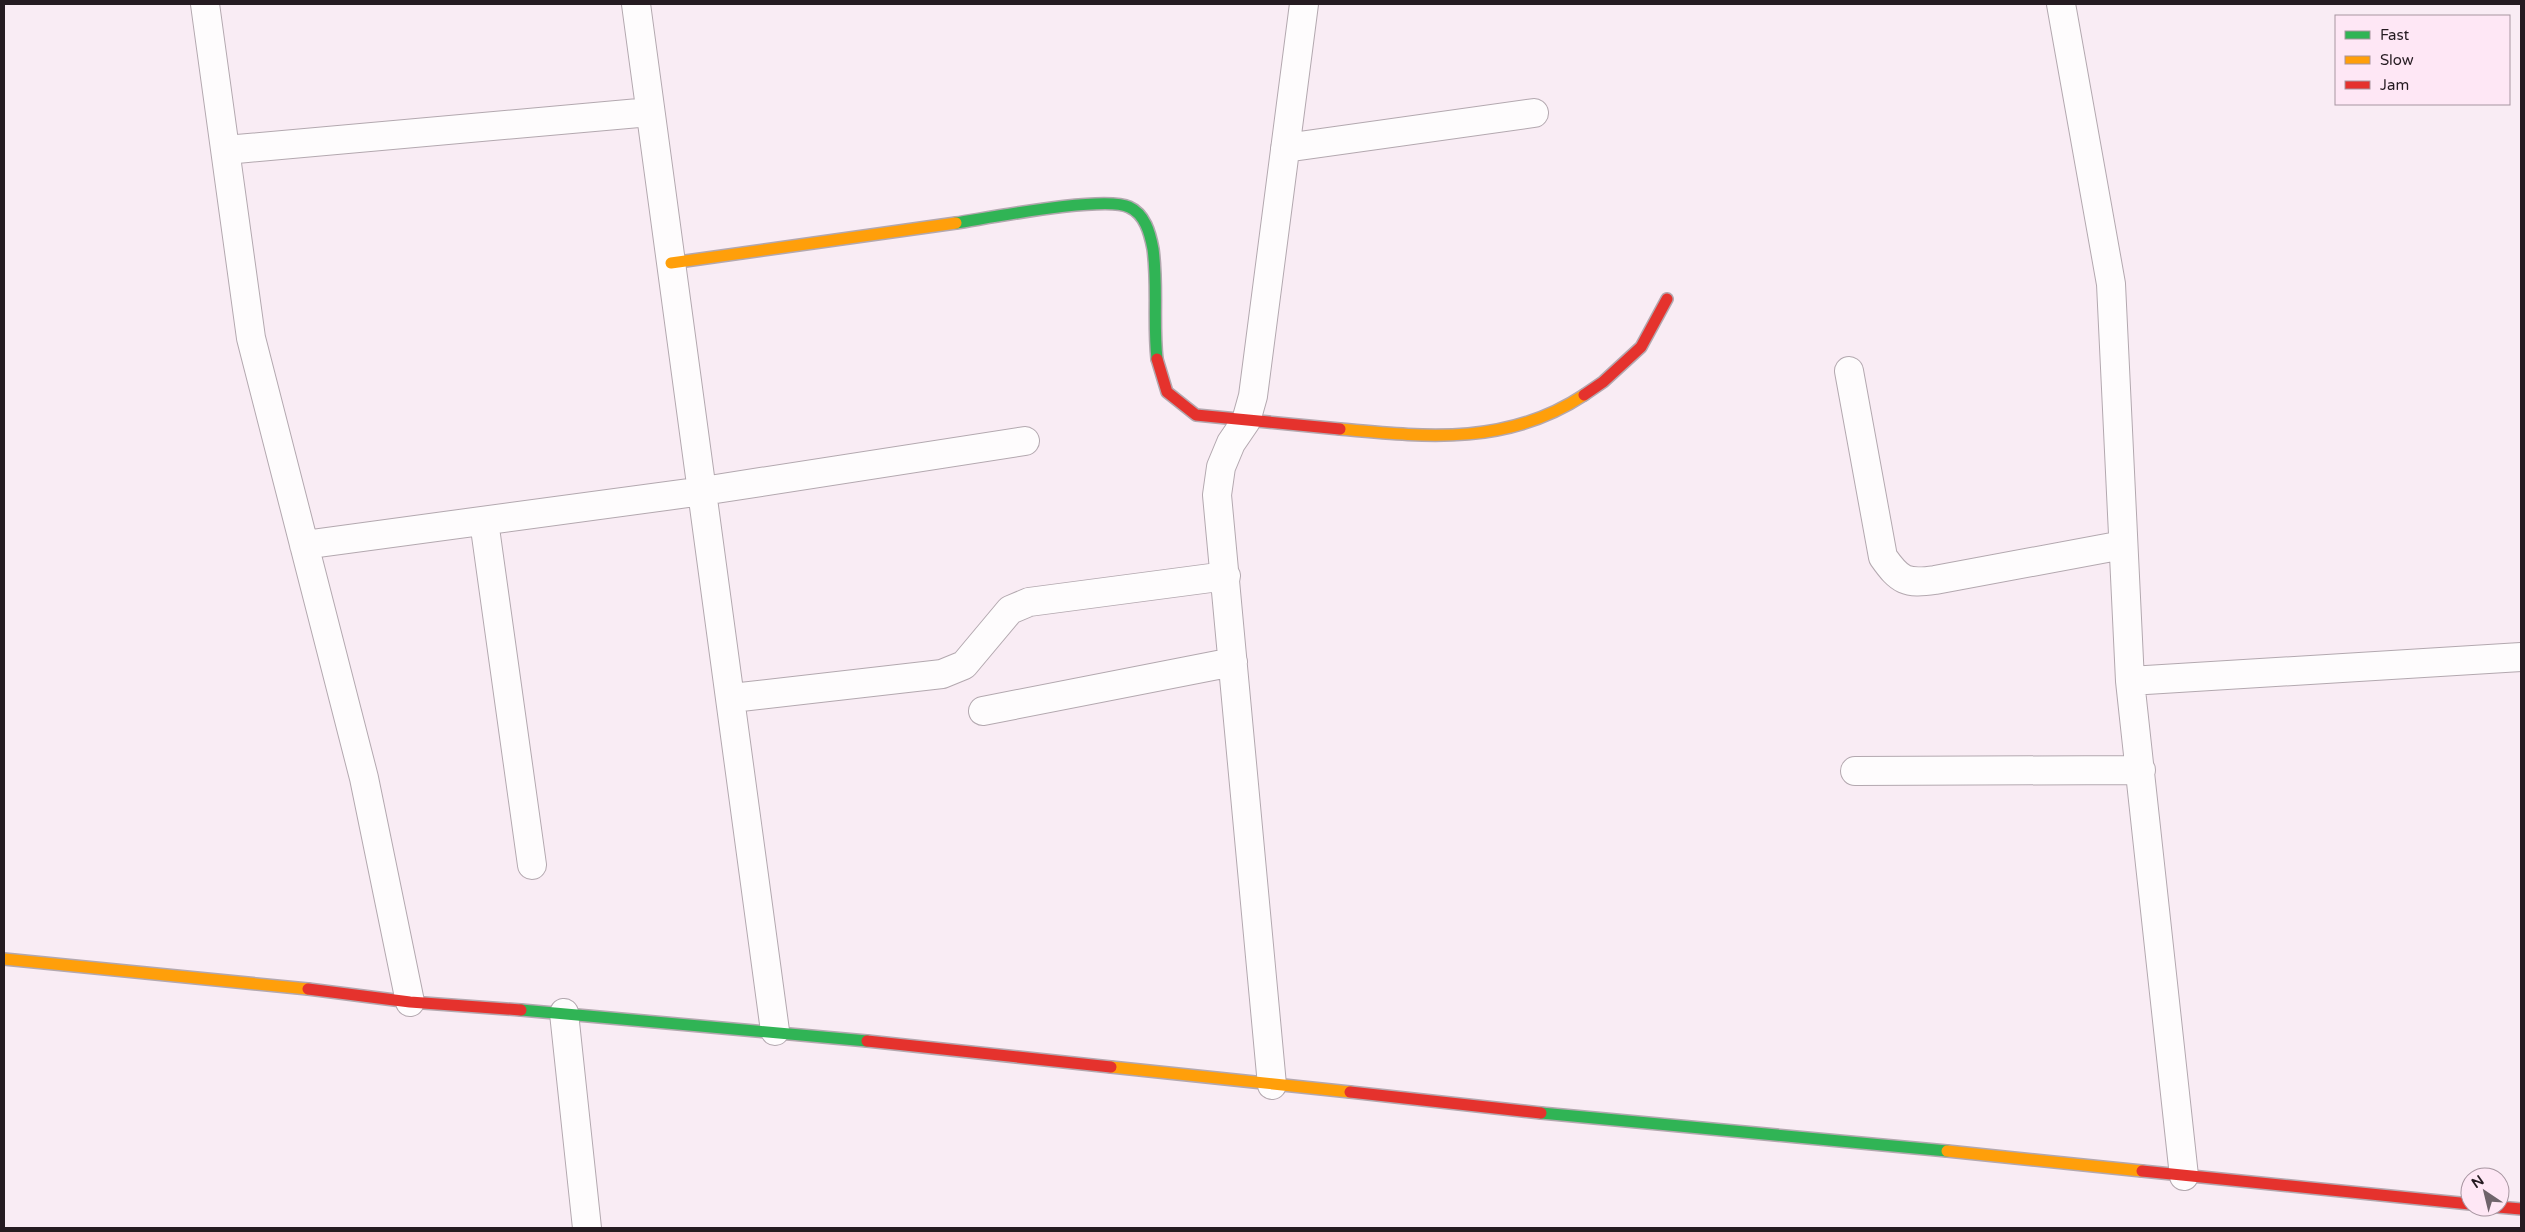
<svg xmlns="http://www.w3.org/2000/svg" width="2525" height="1232" font-family="'Varela Round',sans-serif">
  <rect width="100%" height="100%" fill="#f9ecf4"/>
  <g fill="none" stroke-linecap="round" stroke-linejoin="round">
    <g stroke="#b3a8af" stroke-width="30">
      <path id="street" d="M205 4 251 338 364 778 410 1002
        M636 4 775 1031
        M2061 4 2111 284 2130 681 2184 1176
        M1285 148 1534 113
        M226 150 650 112
        M1849 371 1883 557C1900 581 1906 584 1935 580L2123 545
        M484 521 532 865
        M304 545 703 491 1025 441
        M2130 681 2521 657
        M732 698 942 674 964 665 1010 610 1029 602 1226 576
        M983 711 1233 662
        M1855 771 2141 770
        M564 1013 587 1228
        M1272 1085 1217 495 1221 467 1231 443 1246 421 1253 396 1304 4"/>
    </g>
    <g stroke="#b3a8af" stroke-width="14">
      <path id="fast" d="M956 223C989 218 1105 195 1129 207 1145 214 1150 233 1153 249 1158 285 1153 323 1157 359
        M521 1010 867 1041
        M1541 1113 1947 1151"/>
    </g>
    <g stroke="#b3a8af" stroke-width="14">
      <path id="slow" d="M671 263 956 223
        M1340 429C1426 437 1507 446 1584 395
        M4 959 308 989
        M1111 1067 1350 1092
        M1947 1151 2142 1171"/>
    </g>
    <g stroke="#b3a8af" stroke-width="14">
      <path id="jam" d="M1157 359 1167 392 1196 415 1340 429
        M1584 395 1603 382 1641 347 1667 299
        M308 989 410 1002 521 1010
        M867 1041 1111 1067
        M1350 1092 1541 1113
        M2142 1171 2470 1204
        M2498 1207 2521 1209"/>
    </g>
    <use href="#street" stroke="#fefcfd" stroke-width="28"/>
    <use href="#fast" stroke="#30b455" stroke-width="11"/>
    <use href="#slow" stroke="#ff9f0a" stroke-width="11"/>
    <use href="#jam" stroke="#e5322d" stroke-width="11"/>
  </g>
  <rect width="2525" height="1232" fill="none" stroke="#251b21" stroke-width="10"/>
  <rect x="2335" y="15" width="175" height="90" fill="#fee7f5" stroke="#a795a0"/>
  <rect x="2345" y="31" width="25" height="8" fill="#30b455" stroke="#a795a0"/>
  <text x="2380" y="40" font-size="15" fill="#251b21">Fast</text>
  <rect x="2345" y="56" width="25" height="8" fill="#ff9f0a" stroke="#a795a0"/>
  <text x="2380" y="65" font-size="15" fill="#251b21">Slow</text>
  <rect x="2345" y="81" width="25" height="8" fill="#e5322d" stroke="#a795a0"/>
  <text x="2380" y="90" font-size="15" fill="#251b21">Jam</text>
  <g transform="translate(2485 1192) rotate(325)"><circle r="24" fill="#fee7f5" stroke="#a795a0"/>
  <path d="M0-4L9 19L0 12L-9 19Z" fill="#6f646b"/>
  <text y="-8" font-size="14" font-weight="bold" text-anchor="middle" fill="#251b21">N</text>
  </g>
</svg>
